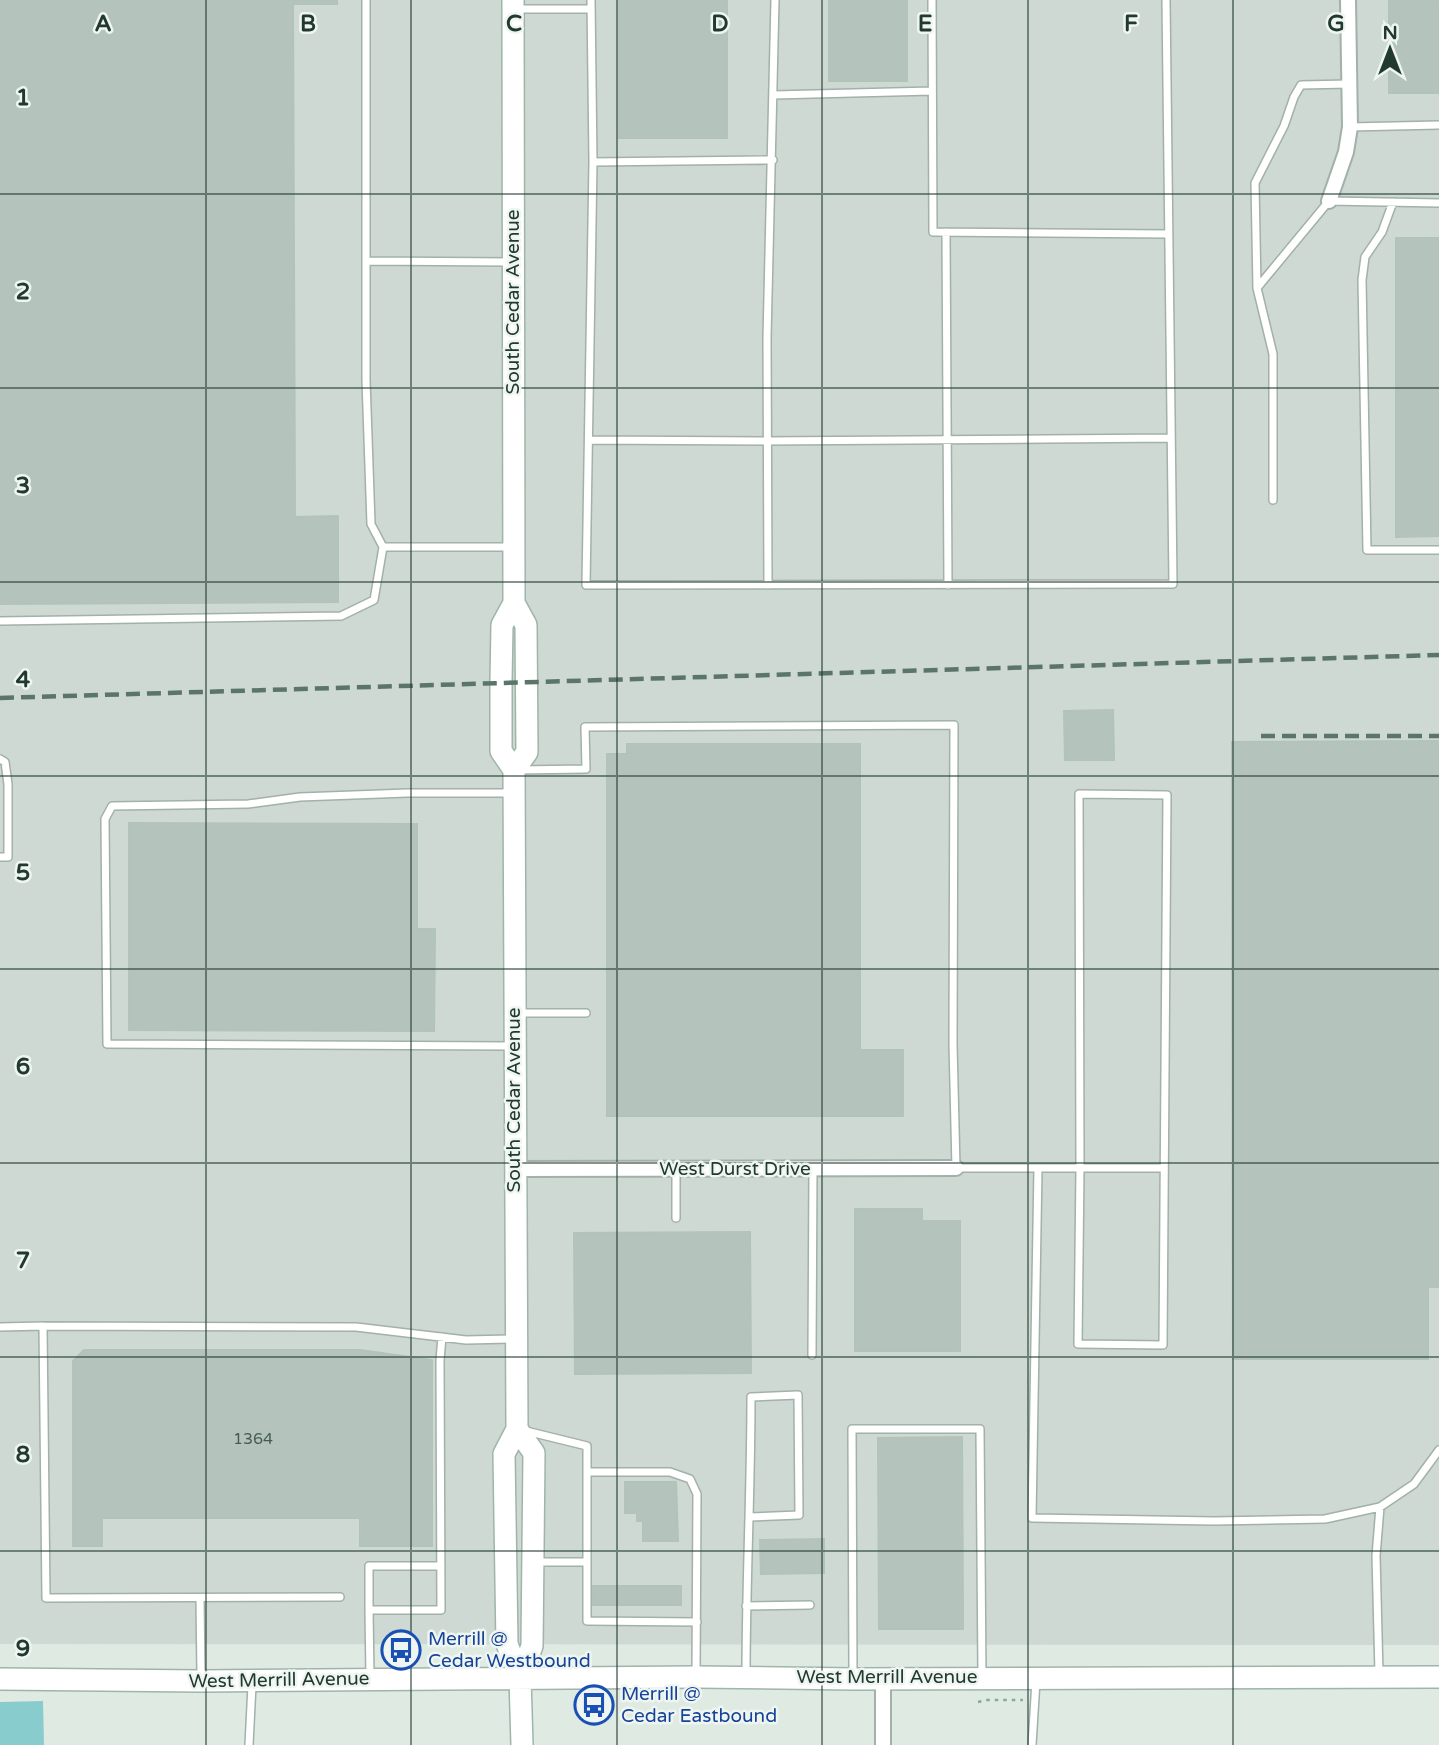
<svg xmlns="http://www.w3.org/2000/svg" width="1439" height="1745" font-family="'Varela Round',sans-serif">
  <rect width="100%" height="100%" fill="#dfeae3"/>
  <path fill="#cdd9d2" d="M0 0H1439V1645L0 1644Z"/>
  <path fill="#88cccd" d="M43 1701 44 1745H0V1702Z"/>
  <path fill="#b4c4bc" stroke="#b2c3b9" stroke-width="2" d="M0 0H337V4H293L295 517 338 516V602L0 604Z
    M619 0H727V138H619Z
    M829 0H907V81H829Z
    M1389 0H1439V93H1389Z
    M1396 238H1439V536L1396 537Z
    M1113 710 1114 760H1065L1064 711Z
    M1439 741V1287H1428V1359H1233L1232 742Z
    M627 744H860V1050H903V1116H607V754H627Z
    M129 823 417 824V929H435L434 1031 129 1030Z
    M855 1209H922V1221H960V1351H855Z
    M750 1232 751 1373 575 1374 574 1233Z
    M84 1350H360L432 1360V1546H360V1518H102V1546H73V1361Z
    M962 1437 963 1629H879L878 1438Z
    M625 1482H676L678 1541H643V1521H637V1513H625Z
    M824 1539V1573L761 1574 760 1540Z
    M593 1586H681V1605H593Z"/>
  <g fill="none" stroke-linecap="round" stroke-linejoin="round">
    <g stroke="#a2b1a9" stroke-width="10">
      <path id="service" d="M591 0 593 162 586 585 1173 584 1166 0
        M932 0 933 232 1168 234
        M515 9H591
        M774 95 932 91
        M1350 127 1439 125
        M593 162 773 160
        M1393 202 1382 232 1365 257 1362 280 1367 550H1439
        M946 232 948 585
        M366 261 512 262
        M1257 288 1329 201 1439 203
        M589 440 767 441 1171 438
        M1273 500V354L1257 288 1255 183 1284 126 1294 97 1301 85 1349 84
        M383 547H512
        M768 585 767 338 775 0
        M0 621 341 616 374 600 383 547 371 524 366 380V0
        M0 759 5 762 8 784V857H0
        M518 770 586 769 585 727 954 725 953 1044 956 1168H1080L1079 794 1167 795 1163 1345 1078 1344 1080 1168H1164
        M510 793H407L300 797 248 804 112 806 105 819 107 1044 514 1046
        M517 1013H586
        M1038 1168 1032 1518 1214 1521 1325 1519 1380 1507 1414 1484 1439 1450
        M676 1218V1169
        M0 1327 43 1326
        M812 1355 813 1169
        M526 1431 587 1446V1562H537
        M588 1472H670L690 1479 697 1494 696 1676
        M587 1562V1621L697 1622
        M340 1597 46 1598 43 1326 356 1327 466 1340 515 1339
        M200 1598 201 1677
        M746 1606 810 1605
        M369 1610V1566H441
        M1379 1674 1376 1556 1380 1507
        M853 1675 852 1429H980L982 1676
        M746 1676C746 1583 751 1490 751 1397L798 1395 799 1515 750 1517
        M370 1677 369 1610H441L440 1360 442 1337
        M249 1745 252 1685
        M1032 1745 1036 1681"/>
    </g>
    <g stroke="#a2b1a9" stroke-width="18">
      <path id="minor" d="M1329 201 1346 152 1350 127 1348 0
        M514 1169 956 1168
        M883 1678V1745"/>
    </g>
    <g stroke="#9fb5aa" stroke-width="24">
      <path id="secondary" d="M513 0 514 603 502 625 501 682V751L514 770 517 1429 504 1454 507 1644 520 1678 522 1745
        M514 770 527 752 526 625 514 603
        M517 1429 534 1453 532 1646 520 1678
        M0 1679 201 1681 696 1677 853 1679 1439 1677"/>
    </g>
    <path stroke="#80ac99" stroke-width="2.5" stroke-dasharray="3.5 5" stroke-linecap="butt" d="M978 1702 987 1700H1023"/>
    <use href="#service" stroke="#fff" stroke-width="7"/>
    <use href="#minor" stroke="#fff" stroke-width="14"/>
    <use href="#secondary" stroke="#fff" stroke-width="21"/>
    <path stroke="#5b756a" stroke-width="4.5" stroke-dasharray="14 7" stroke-linecap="butt" d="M0 698 1439 655
      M1261 736H1439"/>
  </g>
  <path fill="none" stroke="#21392f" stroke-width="2" stroke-opacity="0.55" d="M206 0V1745M411 0V1745M617 0V1745M822 0V1745M1028 0V1745M1233 0V1745M0 194H1439M0 388H1439M0 582H1439M0 776H1439M0 969H1439M0 1163H1439M0 1357H1439M0 1551H1439"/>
  <defs>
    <g id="bus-ring" transform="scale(2.0125)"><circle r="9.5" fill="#eff6f2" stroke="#1a4fb4" stroke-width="1.5"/><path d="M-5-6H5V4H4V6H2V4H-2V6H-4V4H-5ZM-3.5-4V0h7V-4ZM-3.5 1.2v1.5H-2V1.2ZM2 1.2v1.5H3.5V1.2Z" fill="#1a4fb4"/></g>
  </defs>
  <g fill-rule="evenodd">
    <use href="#bus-ring" x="401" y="1650"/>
    <use href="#bus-ring" x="594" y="1705"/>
  </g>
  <g text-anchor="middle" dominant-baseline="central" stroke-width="5" stroke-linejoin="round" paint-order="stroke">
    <g font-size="16" fill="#465c52">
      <text x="253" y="1439">1364</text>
    </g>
    <g font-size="19" fill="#21392f" stroke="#eff6f2">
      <text transform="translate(513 302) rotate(-90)">South Cedar Avenue</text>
      <text transform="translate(514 1100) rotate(-90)">South Cedar Avenue</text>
      <text x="735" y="1169">West Durst Drive</text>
      <text x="887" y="1677">West Merrill Avenue</text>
      <text transform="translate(279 1680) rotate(-1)">West Merrill Avenue</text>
    </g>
    <g font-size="19" fill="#164399" stroke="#eff6f2" text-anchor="start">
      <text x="428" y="1639">Merrill @<tspan x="428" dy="22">Cedar Westbound</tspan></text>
      <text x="621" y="1694">Merrill @<tspan x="621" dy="22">Cedar Eastbound</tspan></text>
    </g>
  </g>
  <g font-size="23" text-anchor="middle" font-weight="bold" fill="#21392f" stroke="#eff6f2" stroke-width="5" stroke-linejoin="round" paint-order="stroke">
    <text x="103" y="31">A</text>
    <text x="308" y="31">B</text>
    <text x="514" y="31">C</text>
    <text x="720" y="31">D</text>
    <text x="925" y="31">E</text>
    <text x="1131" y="31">F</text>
    <text x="1336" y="31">G</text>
    <text x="23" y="105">1</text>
    <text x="23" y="299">2</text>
    <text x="23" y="493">3</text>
    <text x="23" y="687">4</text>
    <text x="23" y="880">5</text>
    <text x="23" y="1074">6</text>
    <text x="23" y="1268">7</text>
    <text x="23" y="1462">8</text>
    <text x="23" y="1656">9</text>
  </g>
  <g transform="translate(1390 49)" stroke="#eff6f2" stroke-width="5" paint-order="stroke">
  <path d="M0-5L12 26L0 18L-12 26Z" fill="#21392f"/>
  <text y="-10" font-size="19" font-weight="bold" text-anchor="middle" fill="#21392f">N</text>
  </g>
</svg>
